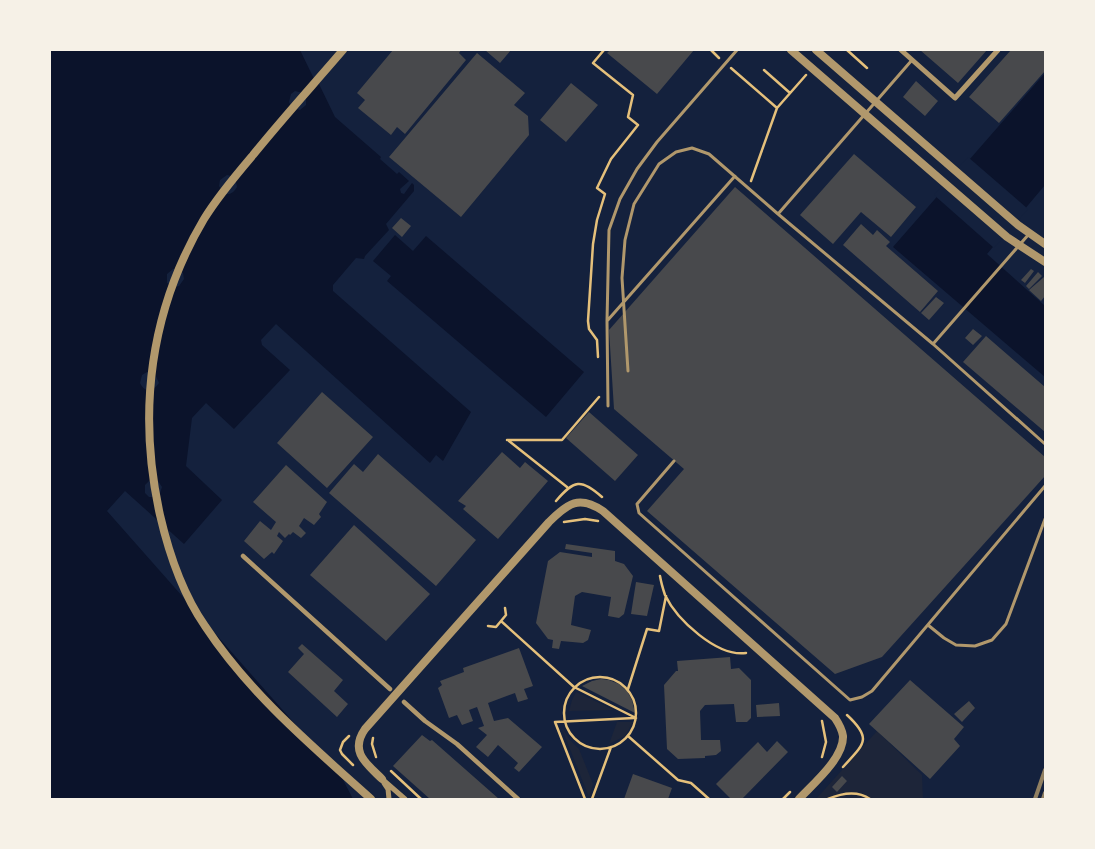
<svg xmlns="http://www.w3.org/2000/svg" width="1095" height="849" font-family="Spectral,serif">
  <rect width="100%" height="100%" fill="#14213d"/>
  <path fill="#1d2539" d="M576 692 614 710 569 711 572 700Z
    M617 722H633L625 736 609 744Z
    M562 729H563L569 739 579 749 593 784 589 797Z
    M877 731 922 775 923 799H816Z"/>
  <path fill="#0b132b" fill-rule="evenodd" d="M50 50H300L317 85 319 84 335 117 381 157 380 159 397 174 399 172 409 181 400 189 401 193 404 194 412 183 414 185V191L386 224 389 230 365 256 364 259 356 258 333 285V291L471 412 443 461 436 455 430 463 276 324 261 340 262 345 290 370 234 429 206 403 192 418 186 466 222 500 184 544 125 491 107 511 341 776 353 799H50ZM295 91 303 93 306 98V105L300 110 292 108 289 102 291 94ZM227 175C234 176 236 180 237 187 234 192 231 195 224 194L219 186 220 180ZM173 269H177L183 273 184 279 179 286 174 287 167 283V274ZM147 372 155 374 159 383C153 392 145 393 140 383L142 375ZM151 479 158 481 162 487 160 493 156 497H149L145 493V485Z
    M1045 73V185L987 254 1045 306V377L893 247Z
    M395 235 413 251 426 236 584 372 546 417 387 281 391 276 373 261Z"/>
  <path fill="#14213d" d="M968 157 1028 209 994 248 934 195Z"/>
  <path fill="#48494c" d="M393 50H461L459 53 466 60 405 134 397 127 391 135 358 108 365 100 357 93Z
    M485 50H511L500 63Z
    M610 50H694L657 94 607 53Z
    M920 50H987L958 83Z
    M1011 50H1045V71L999 123 969 97Z
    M477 53 525 93 514 105 528 116 529 135 461 217 389 157Z
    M916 81 938 101 925 116 903 97Z
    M571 83 598 105 566 142 540 120Z
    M854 154 916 207 891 237 861 212 833 244 800 215Z
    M735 187 1045 457V476L882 657 835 674 647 511 684 469 614 409 609 330Z
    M401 218 411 226 402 237 392 228Z
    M861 224 873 235 877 230 890 242 886 246 938 291 920 312 843 245Z
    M1031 269 1034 271 1025 283 1021 280Z
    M1038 272 1042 276 1029 289 1026 286Z
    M1044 277 1045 278V296L1041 301 1029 290Z
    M936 297 944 303 929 320 921 313Z
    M973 329 982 336 973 345 965 338Z
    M986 336 1045 387V432L963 362Z
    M322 392 373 437 327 488 277 443Z
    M589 412 638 455 615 481 566 438Z
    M502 452 520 468 525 462 548 481 498 539 463 509 466 506 458 501Z
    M378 454 476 540 436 586 329 493 354 464 363 472Z
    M286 465 327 502 319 514 321 517 314 525 304 518 299 526 306 533 301 538 293 532 290 535 289 534 285 538 279 532 277 536 283 541 274 554 272 552 264 559 244 541 260 521 271 530 276 522 253 502Z
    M354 525 430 594 386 641 310 575Z
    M566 544 615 551V561L624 564 633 576 624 614 619 618 608 616 611 597 582 592 575 596 571 625 591 630 588 640 583 643 561 641 559 649 552 648 553 640 548 639 536 623 548 561 560 552 592 557V553L565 549Z
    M636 582 654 585 647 616 631 614Z
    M302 644 343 680 334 691 348 704 337 717 288 672 304 654 298 648Z
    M519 648 533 686 524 689 528 699 518 702 515 693 488 703 494 721 508 718 542 747 519 772 514 768 518 763 498 745 488 757 476 747 487 735 478 728 484 726 477 707 469 710 473 721 462 725 457 715 449 718 438 688 442 685 440 681 464 672 463 668Z
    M730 657 731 669 739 668 751 680V718L747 722H736L734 704 705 705 700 711 701 740H720L721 751 716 755 705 756V758L678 759 667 749 664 685 676 671H678L677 661Z
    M601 679 609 680 619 684 627 691 632 700 635 713 582 686 592 681Z
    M910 680 964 727 954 739 960 746 930 779 869 724Z
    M969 701 975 708 962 722 954 714Z
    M779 703 780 716 757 717 756 705Z
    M422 735 430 741 432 740 499 799H430L393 766Z
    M777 741 788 752 742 799H731L716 784 758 742 767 752Z
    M633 774 672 788 668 799H624Z
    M842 776 847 781 837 792 832 787Z"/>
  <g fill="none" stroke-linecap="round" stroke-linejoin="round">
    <path stroke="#e5c07b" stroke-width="2.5" d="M711 50 719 58
      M847 50 867 68
      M731 68 777 108
      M764 70 790 93
      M751 181 777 108 806 75
      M598 357 597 340 589 329 588 321 593 244 597 220 605 194 597 188 611 159 638 125 628 117 633 95 593 63 604 50
      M507 440H562L599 397
      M509 441 567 487
      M556 501C574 480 581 478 602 497
      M564 522 585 519 598 521
      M660 576C661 582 663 589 665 595 677 620 717 657 746 653
      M501 621 574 687 636 718
      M488 626 496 627 506 615 505 608
      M564 713a36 36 0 1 1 72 0a36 36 0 1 1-72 0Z
      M628 689 647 629 659 631 666 596
      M822 721 826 742 822 757
      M349 736 343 742 340 750 342 754 353 765
      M628 736 678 780 691 783 709 799
      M373 738 372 744 376 757
      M843 767C864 744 873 739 847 715
      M391 771 421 799
      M585 799 555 722 634 718
      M592 799 611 747
      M783 799 790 792
      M828 799C842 793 857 790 870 799"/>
    <path stroke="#b1986c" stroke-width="3" d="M912 60 778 214 933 344 1045 444
      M735 176 607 321 609 230 620 199 637 169 657 142 737 50
      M607 321 608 406
      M933 344 1029 234
      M628 371 622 278 625 240 634 204 659 164 676 152 692 148 709 154 778 214
      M674 461 637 504 639 513 850 700 862 697 872 691 1045 486
      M928 625 944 638 956 645 975 646 992 640 1006 624 1045 519"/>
    <path stroke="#b1986c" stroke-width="4.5" d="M243 556 390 689
      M404 702 425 721 457 744 518 799"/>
    <path stroke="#b1986c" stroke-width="5" d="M901 50 955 98 998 50
      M382 779 405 799
      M384 783 388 789 389 799"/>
    <path stroke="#b1986c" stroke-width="8" d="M343 50C313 85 282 119 253 155 236 175 218 196 204 219 150 310 137 412 160 515 169 554 182 593 205 626 249 693 312 746 371 799
      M791 50 1007 237 1045 262
      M816 50 1018 225 1045 244
      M382 779C367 764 349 752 365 729L549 522C568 503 579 495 603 511L835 718C839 724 842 729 843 736 844 758 813 784 799 799"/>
    <path stroke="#918062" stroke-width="4" d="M1035 799 1045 770
      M1043 799 1045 793"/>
  </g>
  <rect width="1095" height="849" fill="none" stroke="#f6f1e7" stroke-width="102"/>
</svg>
